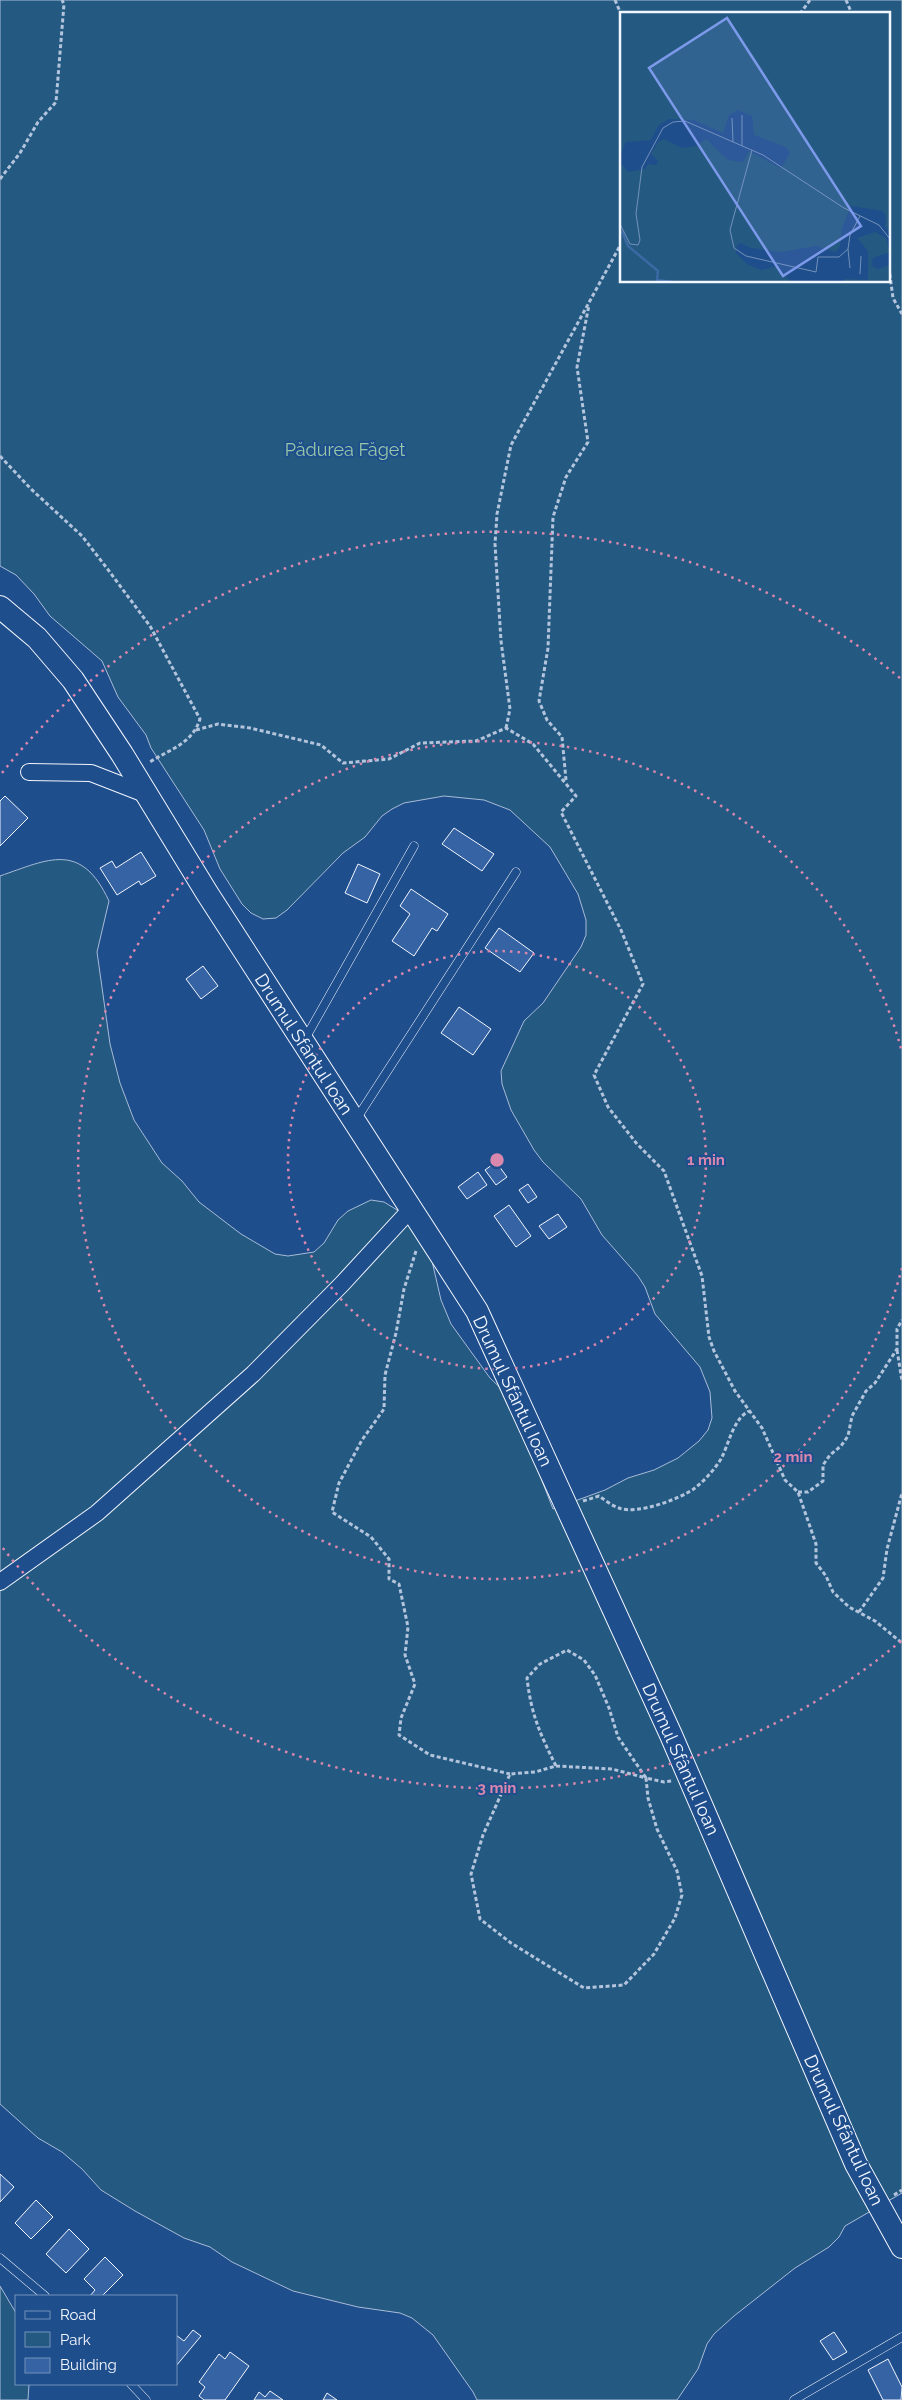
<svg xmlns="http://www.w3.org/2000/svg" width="902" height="2400" font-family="Raleway,sans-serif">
  <rect width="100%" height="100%" fill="#1f4e8c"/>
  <path fill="#245a82" stroke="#a8bbd7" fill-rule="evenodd" d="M0 0H902V2193L845 2226 839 2237 829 2247 795 2268 734 2316 714 2334 707 2344 698 2369 677 2400H477L473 2392 433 2335 412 2318 400 2313 358 2307 293 2291 232 2262 210 2247 184 2238 135 2211 101 2190 82 2169 62 2152 38 2138 0 2104V876C49 859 81 841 109 901L97 952 110 1044 120 1083 134 1120 162 1163 182 1181 199 1202 241 1234 275 1254 288 1256 314 1252 324 1243 338 1220 348 1211 371 1200 384 1202 407 1216 429 1248 441 1300 451 1324 490 1378 509 1396 553 1509 605 1490 628 1478 654 1470 678 1458 699 1441 708 1430 712 1418 710 1392 700 1367 655 1314 645 1287 638 1276 602 1235 581 1199 543 1162 534 1150 511 1110 502 1084 501 1071 524 1021 543 1003 581 947 586 935V920L578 894 550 847 510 810 484 800 444 796 404 803 392 809 382 816 365 837 343 853 287 910 276 918 263 919 251 913 242 904 220 869 204 830 151 748 146 735 118 697 102 661 50 616 34 594 16 575 0 566ZM621 14H888V281H621Z
    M0 2286 16 2313V2384H29L28 2400H0Z"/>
  <path fill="#3563a3" stroke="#f2f6ff" d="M5 796 28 818 0 846V801Z
    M454 828 494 854 482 871 442 844Z
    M141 852 156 876 141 885 139 881 117 895 100 868 112 861 116 868Z
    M358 864 380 874 367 903 345 893Z
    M411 889 448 914 437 931 432 928 414 956 392 941 410 914 400 906Z
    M499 928 534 953 520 972 485 948Z
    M203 966 218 986 201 999 186 979Z
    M459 1007 491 1029 473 1055 441 1033Z
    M496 1162 507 1177 496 1185 485 1170Z
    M478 1172 487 1185 467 1199 458 1187Z
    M528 1184 537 1197 528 1203 519 1190Z
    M509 1205 531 1236 516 1247 494 1216Z
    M558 1214 567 1227 549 1239 539 1226Z
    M0 2174 14 2187 0 2202Z
    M36 2200 53 2217 31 2239 15 2223Z
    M69 2229 89 2249 66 2273 46 2254Z
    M105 2257 123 2275 102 2296H90L95 2290 84 2279Z
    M193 2330 201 2336 176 2366V2335L184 2341Z
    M834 2332 847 2352 833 2360 820 2341Z
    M230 2352 249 2366 225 2400H204L199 2396 205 2387 199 2382 219 2354 225 2359Z
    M888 2359 902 2387 901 2400H883L868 2370Z
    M270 2391 283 2400H254L259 2392 265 2397Z
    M327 2393 337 2400H323Z"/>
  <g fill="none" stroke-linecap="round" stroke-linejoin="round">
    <g stroke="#f2f6ff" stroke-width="9">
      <path id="lane" d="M305 1039 414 846
        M357 1118 516 872
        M0 2258 45 2296
        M131 2384 146 2400
        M794 2400 902 2337"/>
    </g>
    <g stroke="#f2f6ff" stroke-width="18">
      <path id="street" d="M29 772 91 773 145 794
        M0 1582 97 1513 253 1374 342 1284 411 1209"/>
    </g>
    <g stroke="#f2f6ff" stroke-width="24">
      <path id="secondary" d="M0 607 37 638 73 680 122 754 207 893 477 1311 671 1735 856 2164 902 2247"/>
    </g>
    <path stroke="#b3c4dc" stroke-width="3" stroke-dasharray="4 2.5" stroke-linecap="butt" d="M615 0 621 14
      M846 0 852 14
      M800 14 810 0
      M0 179 20 153 38 122 56 102 64 4 62 0
      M888 261 893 298 902 314
      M0 456 31 489 82 536 106 567 150 626 200 719C192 744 170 749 150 762
      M506 728 510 709 501 641 495 544 497 514 511 445 621 244
      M196 730 218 724 250 728 321 745 343 763 389 759 420 743 476 741 506 728 533 744 576 796 561 812 621 930 643 984 594 1075 608 1107 637 1144 664 1171 702 1276 709 1337 714 1351 735 1391 762 1428 785 1480 798 1492 816 1544V1563L826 1576 833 1592 849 1607 875 1621 902 1643
      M566 780 562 737 547 720 539 701 548 648 553 517 566 477 588 442 577 367 589 305
      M416 1251 404 1289 396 1333 385 1375 384 1409 362 1440 339 1483 332 1512 371 1537 389 1559V1579L399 1584 408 1627 405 1655 415 1684 401 1718 399 1735 430 1755 510 1774
      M897 1350 902 1381
      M798 1492H808L823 1481V1465L830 1455 841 1446 848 1436 852 1416 866 1391 875 1383 897 1349V1329L902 1320
      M583 1501 599 1496C605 1500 612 1506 619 1508 637 1515 680 1499 695 1488 705 1480 714 1470 721 1459 729 1444 733 1419 749 1411
      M859 1612 883 1578 887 1549 902 1493
      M556 1766 612 1769 646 1778 648 1798 657 1829 677 1871 682 1895 675 1918 654 1954 624 1985 584 1988 511 1943 480 1919 471 1874 483 1835 510 1774 535 1772 556 1766C540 1734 531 1714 527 1678L540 1664 567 1650 584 1660 595 1675 609 1708 618 1737 646 1778 664 1782 672 1781
      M894 2195 902 2190"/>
    <use href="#lane" stroke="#1f4e8c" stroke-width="8"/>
    <use href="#street" stroke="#1f4e8c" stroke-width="16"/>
    <use href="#secondary" stroke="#1f4e8c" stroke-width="22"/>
  </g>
  <g fill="none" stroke="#da87ad" stroke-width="2.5" stroke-dasharray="2.5 5">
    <circle cx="497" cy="1160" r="209"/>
    <path d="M902 1268A419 419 0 1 1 902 1052"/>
    <path d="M901 1641A628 628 0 0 1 2 1547M2 773A628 628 0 0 1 901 679"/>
  </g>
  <g text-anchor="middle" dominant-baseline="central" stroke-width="4" stroke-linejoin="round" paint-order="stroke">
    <g font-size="18" fill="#97c8a6" stroke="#1f4e8c">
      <text x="345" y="449">Pădurea Făget</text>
    </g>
    <g font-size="18" fill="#f2f6ff" stroke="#1f4e8c">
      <text transform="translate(304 1044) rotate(57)">Drumul Sfântul Ioan</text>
      <text transform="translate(513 1391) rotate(65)">Drumul Sfântul Ioan</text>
      <text transform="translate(681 1759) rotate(66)">Drumul Sfântul Ioan</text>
      <text transform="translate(844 2130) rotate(65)">Drumul Sfântul Ioan</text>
    </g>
  </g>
  <g transform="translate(620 12)">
    <rect width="270" height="270" fill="#1f4e8c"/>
    <path d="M0 0H270V221L265 214 266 205 263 199 231 194 222 216 220 234 216 240 196 234 160 240 131 236 121 231 117 233 116 241 127 252 142 258 157 254 171 270H0V150L8 160 25 157 28 152 36 153 38 149 31 142 38 130 44 127 62 136 76 134 86 127 108 148 123 150 129 139 161 156 170 141 166 135 134 123 132 104 118 98 109 103 103 121 74 108 48 107 38 114 31 128 6 130 0 144ZM255 220 266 226 270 240 253 246 251 253 258 257 270 253V270H222L226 267 248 268V239L237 226Z" fill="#245a82"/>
    <path fill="none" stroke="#3b69a3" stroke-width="2.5" d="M2 219 8 234 38 259 37 268 53 270"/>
    <path fill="none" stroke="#7391ba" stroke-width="1" d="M122 103V134M112 106 113 130M132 138 110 218 114 236 126 244 196 260 198 245H219L228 237 230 223 240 204M0 212 10 232 18 233 20 228 16 202 22 155 43 116 53 110 65 109 143 143 224 196 259 213 270 227M228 237 230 256M240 262 241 244"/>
    <path fill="#7d9aea" fill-opacity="0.15" stroke="#7d9aea" stroke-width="2.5" d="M107 6 241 214 163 264 29 56Z"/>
    <rect width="270" height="270" fill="none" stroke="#f2f6ff" stroke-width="2.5"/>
  </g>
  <circle cx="497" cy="1160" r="8" fill="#da87ad" stroke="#1f4e8c" stroke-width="2.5"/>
  <g font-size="15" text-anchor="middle" font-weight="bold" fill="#da87ad" stroke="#1f4e8c" stroke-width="4" stroke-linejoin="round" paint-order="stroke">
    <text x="706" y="1165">1 min</text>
    <text x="793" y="1462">2 min</text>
    <text x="497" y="1793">3 min</text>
  </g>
  <rect x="15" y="2295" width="162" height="90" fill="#1f4e8c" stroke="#7391ba"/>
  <rect x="25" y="2311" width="25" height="8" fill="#1f4e8c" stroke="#7391ba"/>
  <text x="60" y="2320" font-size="15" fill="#f2f6ff">Road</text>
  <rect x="25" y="2332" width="25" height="15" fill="#245a82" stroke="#7391ba"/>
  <text x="60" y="2345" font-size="15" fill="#f2f6ff">Park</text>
  <rect x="25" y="2358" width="25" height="15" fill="#3563a3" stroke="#7391ba"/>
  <text x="60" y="2370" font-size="15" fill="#f2f6ff">Building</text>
</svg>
